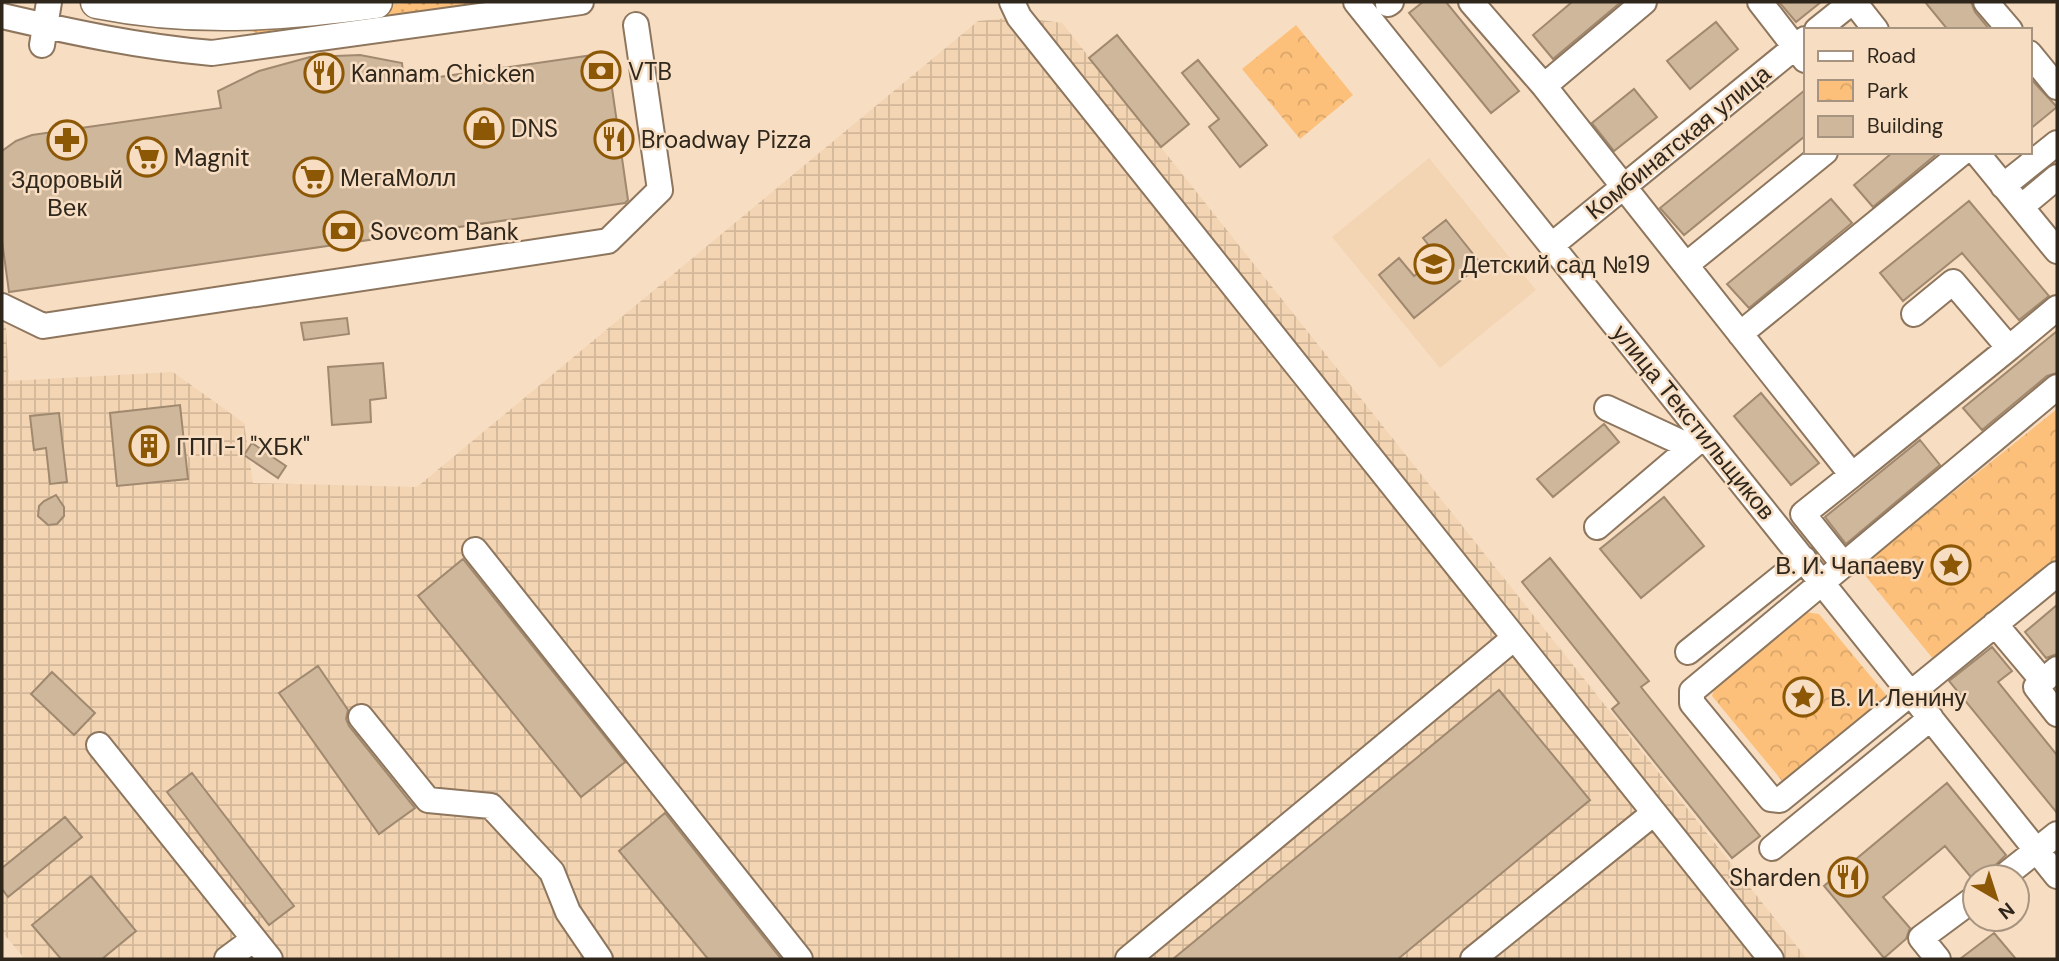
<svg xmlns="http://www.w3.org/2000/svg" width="2059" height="961" font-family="'DM Sans',sans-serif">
  <defs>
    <pattern id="industrial-grid" width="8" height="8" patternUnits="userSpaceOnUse" patternTransform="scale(1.75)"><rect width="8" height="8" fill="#f4d5b3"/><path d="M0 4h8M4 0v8" fill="none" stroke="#d2b799"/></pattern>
    <pattern id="grass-dots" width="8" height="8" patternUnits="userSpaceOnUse" patternTransform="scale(1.75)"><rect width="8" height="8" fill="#fdc07a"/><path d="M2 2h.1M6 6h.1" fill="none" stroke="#d9a569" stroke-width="1.8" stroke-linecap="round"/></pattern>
    <pattern id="park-crowns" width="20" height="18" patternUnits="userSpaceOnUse" patternTransform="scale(1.75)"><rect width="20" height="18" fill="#fdc07a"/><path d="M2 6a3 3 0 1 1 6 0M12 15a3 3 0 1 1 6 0" fill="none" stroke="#d9a569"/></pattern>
  </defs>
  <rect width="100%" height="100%" fill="#f7ddc2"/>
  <path fill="#f4d5b3" d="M1429 158 1536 290 1440 368 1332 237Z"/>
  <path fill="url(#industrial-grid)" d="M1019 17 1062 23 1807 959H25L2 932V323L6 327 9 381 173 372 244 423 253 483 417 487 978 21Z"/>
  <path fill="url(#grass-dots)" d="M414 2H493L257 33 239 28 257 22Z"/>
  <path fill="url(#park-crowns)" d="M1296 25 1353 95 1300 139 1242 69Z
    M2057 409V561L1934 660 1859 568Z
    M1805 612 1819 614 1892 702 1788 788 1712 696 1715 686Z"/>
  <path fill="#cfb79c" stroke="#a0896f" stroke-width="2" d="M1423 2H1446L1519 91 1491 113 1409 13Z
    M1572 2H1621L1553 59 1533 35Z
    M1779 2H1821L1796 22Z
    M1925 2H1971L1975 12 1990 30H1948Z
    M1716 22 1738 49 1690 89 1667 61Z
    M1117 35 1189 124 1161 147 1089 58Z
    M607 53 628 200 625 203 9 292 2 241V151L16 141 32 135 221 108 218 91 259 71 310 57 360 55 402 63 404 82Z
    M1198 60 1267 145 1240 167 1209 127 1219 119 1182 73Z
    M2029 77 2057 107 2029 130Z
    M1634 89 1657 117 1614 151 1592 123Z
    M1805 90V136L1684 235 1660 208Z
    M1893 152H1939L1873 207 1854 185Z
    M1831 199 1852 223 1749 308 1727 284Z
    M1969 201 2049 296 2019 320 1962 253 1903 301 1880 273Z
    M1446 220 1481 264 1414 318 1379 275 1399 258 1414 276 1438 257 1423 238Z
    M347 318 349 334 304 340 301 323Z
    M2057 331V373L2047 376 1982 430 1963 408Z
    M383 363 386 398 370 400 371 422 332 425 328 367Z
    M1761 393 1819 463 1791 485 1734 416Z
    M180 405 188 479 117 486 110 413Z
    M59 413 67 482 50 484 46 448 34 450 30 416Z
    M1604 424 1619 442 1553 497 1537 479Z
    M1920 440 1940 465 1846 544 1825 517Z
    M252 443 286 466 278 478 244 455Z
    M56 495 64 507V516L57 524 48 525 38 516 39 506 44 501Z
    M1664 497 1704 546 1641 598 1600 549Z
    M1550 558 1649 681 1641 687 1760 836 1732 858 1612 709 1619 703 1522 582Z
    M463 559 625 762 581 797 418 596Z
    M2057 605V654L2046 658 2025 632Z
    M1992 647 2012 671 1998 682 2057 755V813L1949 681Z
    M318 666 348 710 346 719 349 726 415 808 379 834 279 693Z
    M52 672 95 713 74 735 31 694Z
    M1499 690 1590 800 1398 959H1173Z
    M192 773 294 906 269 925 167 792Z
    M1947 783 2006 855 1983 877H1975V882L1945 846 1883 897 1910 928 1906 939 1884 958 1824 886Z
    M665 813 781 959H708L619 851Z
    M65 817 82 837 8 897 2 889V868Z
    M91 876 136 931 102 959H61L32 925Z
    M1994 933 2016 959H1960Z"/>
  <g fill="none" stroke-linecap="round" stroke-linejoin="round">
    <g stroke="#8d765d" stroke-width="28">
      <path id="minor" d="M1012 2 1019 17 1771 959
        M1356 2 2057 876
        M1471 2 1544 86 1852 475 2009 348
        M1760 2 1805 60
        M1854 2 1876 30
        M1986 2 2010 30
        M1388 4 1391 2
        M2 16C71 32 141 47 212 53L581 2
        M1817 30 1852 2
        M42 45 49 2
        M2029 53 2057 87
        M1544 86 1644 2
        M1976 152 2057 251
        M2003 186 2057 143
        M2021 207 2057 177
        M1552 245 1805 39
        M1686 265 1825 152
        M2 306 43 326 608 241 660 190 636 25
        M1914 314 1953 282 2009 348 2057 308
        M1740 334 1963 152
        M2057 387 1692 691V703L1771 799 1780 800 2057 574
        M1607 408 1691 447
        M1597 527 1704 436
        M475 550 800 959
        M1844 565 1803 514 1852 475
        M1995 624 2043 681
        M1688 652 1804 559
        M2057 669 2036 687 2057 714
        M361 717 428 800 491 806 552 872 568 912 600 959
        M99 745 270 959
        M1772 848 1931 718
        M2003 877 2057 834
        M227 959 254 939
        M1128 959 1513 639
        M1473 959 1654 813
        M1938 959 1921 938 1975 898"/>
    </g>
    <g stroke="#8d765d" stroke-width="35">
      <path id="major" d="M97 2C192 21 280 15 376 2"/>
    </g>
    <use href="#minor" stroke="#fff" stroke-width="24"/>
    <use href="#major" stroke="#fff" stroke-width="32"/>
  </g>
  <defs>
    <g id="bank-ring" transform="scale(2.0125)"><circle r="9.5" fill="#f7ddc2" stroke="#8c5805" stroke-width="1.5"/><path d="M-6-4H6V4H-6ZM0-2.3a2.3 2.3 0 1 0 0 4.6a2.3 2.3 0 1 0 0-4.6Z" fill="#8c5805"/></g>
    <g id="restaurant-ring" transform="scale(2.0125)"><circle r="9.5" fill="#f7ddc2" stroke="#8c5805" stroke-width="1.5"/><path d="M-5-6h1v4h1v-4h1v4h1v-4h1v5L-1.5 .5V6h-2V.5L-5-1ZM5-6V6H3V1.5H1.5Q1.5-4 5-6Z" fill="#8c5805"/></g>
    <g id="shop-ring" transform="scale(2.0125)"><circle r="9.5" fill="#f7ddc2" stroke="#8c5805" stroke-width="1.5"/><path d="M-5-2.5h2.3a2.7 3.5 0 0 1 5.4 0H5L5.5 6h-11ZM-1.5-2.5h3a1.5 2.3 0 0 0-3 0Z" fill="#8c5805"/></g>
    <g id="pharmacy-ring" transform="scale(2.0125)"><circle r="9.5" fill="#f7ddc2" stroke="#8c5805" stroke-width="1.5"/><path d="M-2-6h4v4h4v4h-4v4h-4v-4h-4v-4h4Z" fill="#8c5805"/></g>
    <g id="supermarket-ring" transform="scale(2.0125)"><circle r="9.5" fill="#f7ddc2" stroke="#8c5805" stroke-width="1.5"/><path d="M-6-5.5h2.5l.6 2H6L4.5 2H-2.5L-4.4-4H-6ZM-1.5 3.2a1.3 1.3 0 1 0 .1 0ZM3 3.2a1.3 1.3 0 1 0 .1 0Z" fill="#8c5805"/></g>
    <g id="school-ring" transform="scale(2.0125)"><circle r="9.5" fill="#f7ddc2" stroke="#8c5805" stroke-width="1.5"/><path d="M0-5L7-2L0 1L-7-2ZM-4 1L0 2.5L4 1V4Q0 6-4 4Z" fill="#8c5805"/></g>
    <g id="building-ring" transform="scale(2.0125)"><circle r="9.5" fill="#f7ddc2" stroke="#8c5805" stroke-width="1.5"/><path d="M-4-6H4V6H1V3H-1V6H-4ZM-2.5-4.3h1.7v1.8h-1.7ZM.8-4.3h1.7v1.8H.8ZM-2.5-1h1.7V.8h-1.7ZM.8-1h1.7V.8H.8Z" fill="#8c5805"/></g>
    <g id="sight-ring" transform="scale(2.0125)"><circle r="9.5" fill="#f7ddc2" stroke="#8c5805" stroke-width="1.5"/><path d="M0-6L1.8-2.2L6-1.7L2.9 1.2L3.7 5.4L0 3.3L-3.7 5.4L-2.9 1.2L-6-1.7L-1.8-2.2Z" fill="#8c5805"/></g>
  </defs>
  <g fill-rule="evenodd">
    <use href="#bank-ring" x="601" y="71"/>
    <use href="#restaurant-ring" x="324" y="73"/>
    <use href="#shop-ring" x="484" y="128"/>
    <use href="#restaurant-ring" x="614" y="139"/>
    <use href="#pharmacy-ring" x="67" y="140"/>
    <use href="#supermarket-ring" x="147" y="157"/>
    <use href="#supermarket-ring" x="313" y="177"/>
    <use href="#bank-ring" x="343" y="231"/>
    <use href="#school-ring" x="1434" y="264"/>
    <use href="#building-ring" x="149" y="446"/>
    <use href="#sight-ring" x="1951" y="565"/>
    <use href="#sight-ring" x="1803" y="697"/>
    <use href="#restaurant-ring" x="1848" y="877"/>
  </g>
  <g text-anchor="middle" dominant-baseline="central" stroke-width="5" stroke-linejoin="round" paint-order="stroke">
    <g font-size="24" fill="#30271c" stroke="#f7ddc2" text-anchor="start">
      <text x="628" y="71">VTB</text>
      <text x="351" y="73">Kannam Chicken</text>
      <text x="511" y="128">DNS</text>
      <text x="641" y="139">Broadway Pizza</text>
      <text x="174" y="157">Magnit</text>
      <text x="340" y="177">МегаМолл</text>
      <text x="67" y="179" text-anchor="middle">Здоровый<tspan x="67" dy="28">Век</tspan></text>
      <text x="370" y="231">Sovcom Bank</text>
      <text x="1461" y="264">Детский сад №19</text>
      <text x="176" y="446">ГПП-1 "ХБК"</text>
      <text x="1924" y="565" text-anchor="end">В. И. Чапаеву</text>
      <text x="1830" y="697">В. И. Ленину</text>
      <text x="1821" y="877" text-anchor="end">Sharden</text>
    </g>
    <g font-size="24" fill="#30271c" stroke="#f7ddc2">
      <text transform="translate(1678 142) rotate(-39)">Комбинатская улица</text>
      <text transform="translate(1694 422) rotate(51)">улица Текстильщиков</text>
    </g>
  </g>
  <rect width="2059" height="961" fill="none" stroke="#30271c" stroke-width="7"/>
  <rect x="1804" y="28" width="228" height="126" fill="#f7ddc2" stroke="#a79480" stroke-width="2"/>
  <rect x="1818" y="51" width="35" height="10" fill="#ffffff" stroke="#a79480" stroke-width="2"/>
  <text x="1867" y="63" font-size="21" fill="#30271c">Road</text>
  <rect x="1818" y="80" width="35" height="21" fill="url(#park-crowns)" stroke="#a79480" stroke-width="2"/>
  <text x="1867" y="98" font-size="21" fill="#30271c">Park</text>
  <rect x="1818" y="116" width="35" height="21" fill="#cfb79c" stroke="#a79480" stroke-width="2"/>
  <text x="1867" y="133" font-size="21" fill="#30271c">Building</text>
  <g transform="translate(1996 898) rotate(141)"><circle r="33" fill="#f7ddc2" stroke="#a79480" stroke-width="2"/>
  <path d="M0-5L12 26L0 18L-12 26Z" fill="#8c5805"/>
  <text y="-10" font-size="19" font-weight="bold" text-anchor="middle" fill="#30271c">N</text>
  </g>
</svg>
